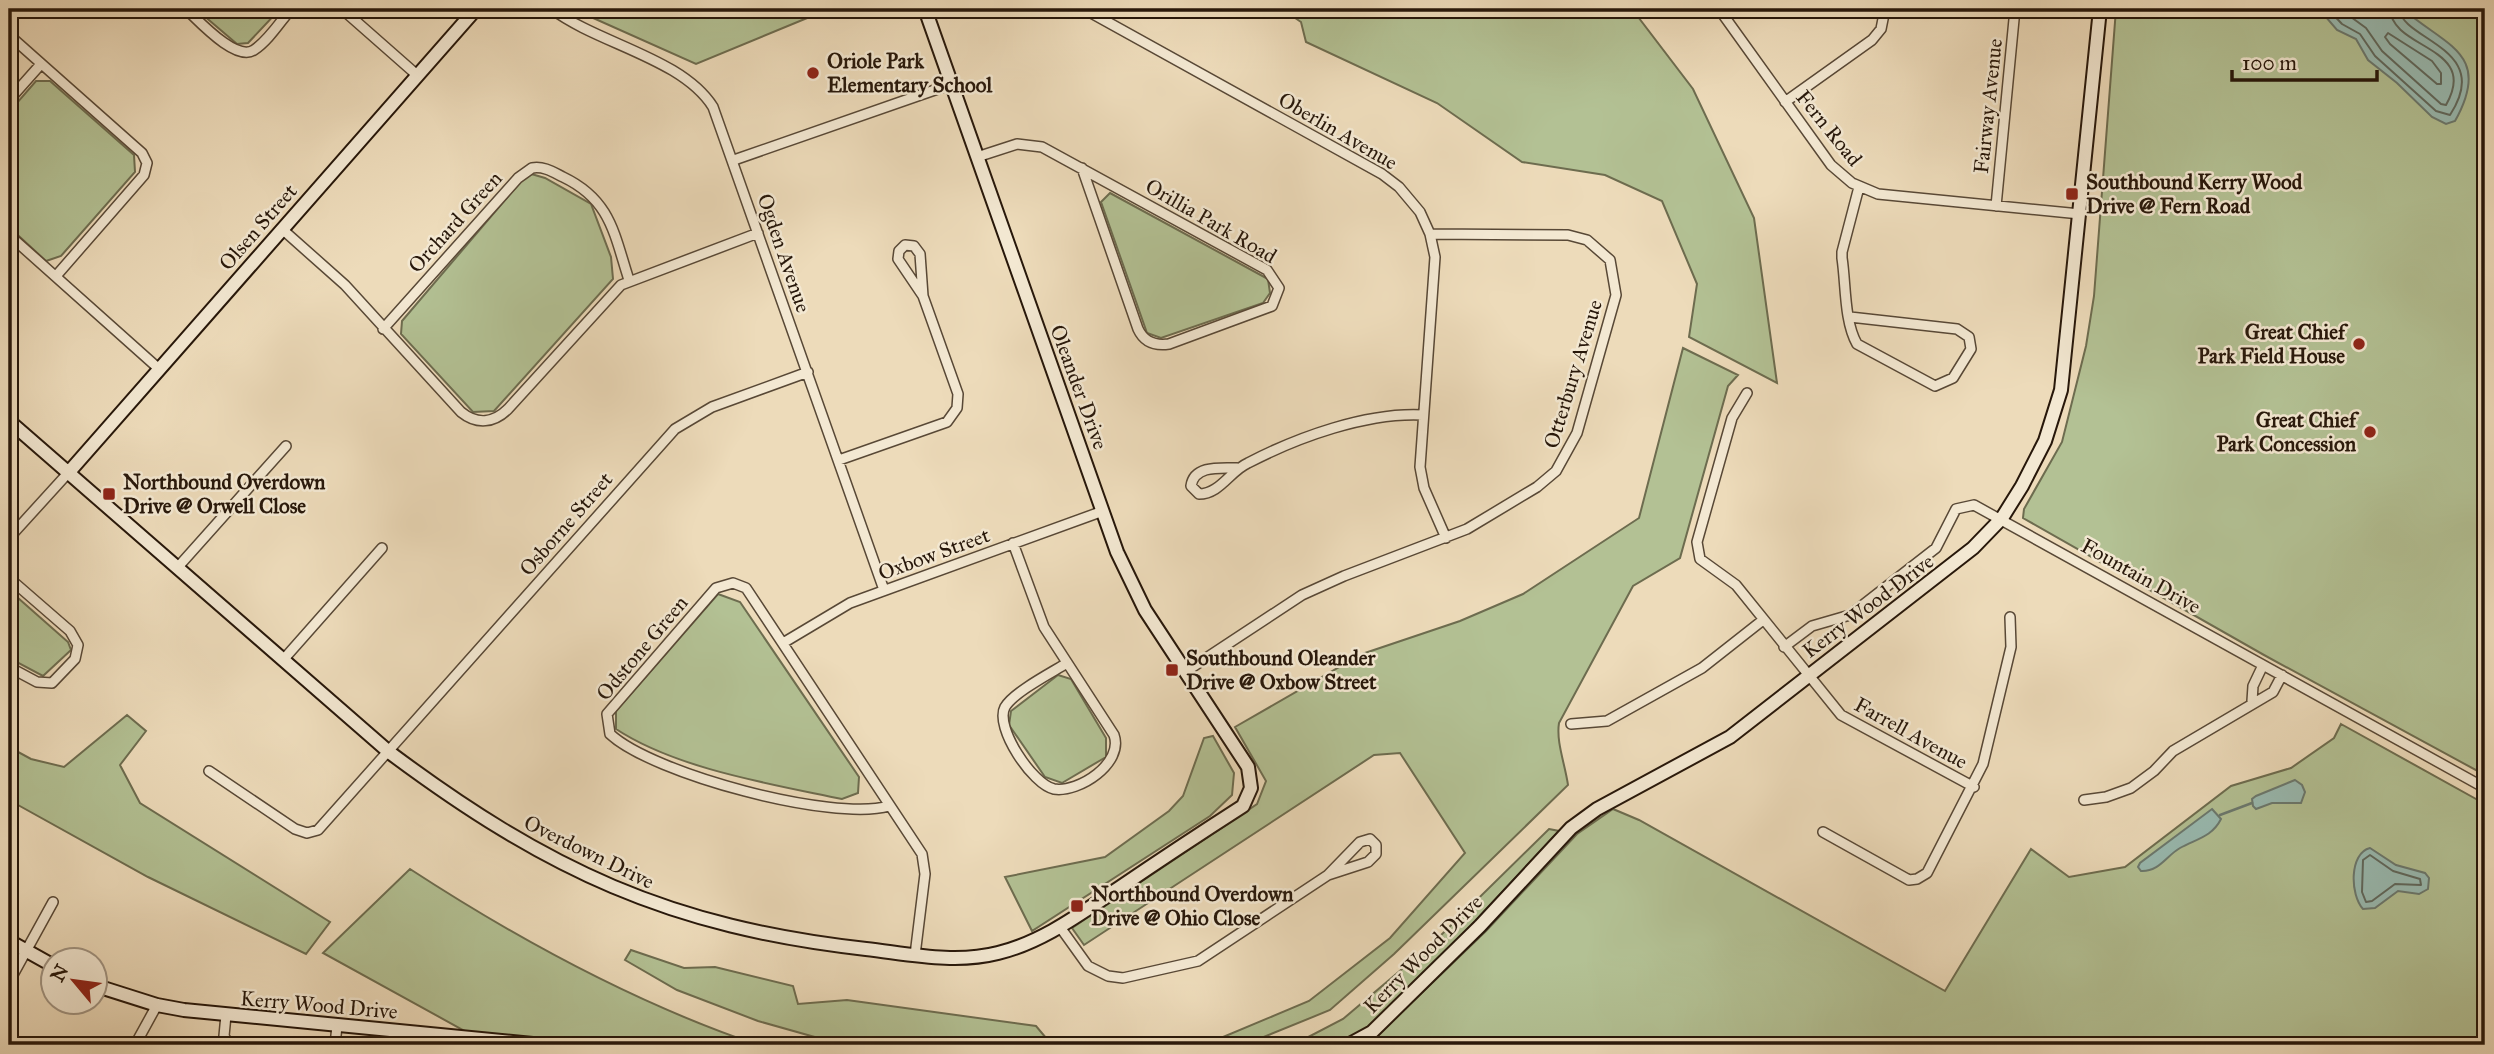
<svg xmlns="http://www.w3.org/2000/svg" width="2494" height="1054" font-family="'IM FELL Great Primer',serif">
  <rect width="100%" height="100%" fill="#eddbba"/>
  <filter id="stains"><feTurbulence type="fractalNoise" baseFrequency=".00286" numOctaves="4"/><feColorMatrix values="0 0 0 0 .2 0 0 0 0 .09 0 0 0 0 .02 0 0 0 .5 -.17"/></filter>
  <radialGradient id="worn" r=".72"><stop offset=".6" stop-color="#630" stop-opacity="0"/><stop offset="1" stop-color="#630" stop-opacity=".3"/></radialGradient>
  <path fill="#b3c194" stroke="#6d6c4f" stroke-width="2" d="M196 9H280L248 43 237 44Z
    M573 9H829L696 64Z
    M1282 9H1632L1693 89 1754 218 1777 383 1689 337 1697 284 1662 201 1605 175 1522 162 1437 103 1306 42 1301 22Z
    M2116 9H2485V775L2264 655 2023 518 2024 509 2062 442 2086 346 2094 296Z
    M36 81H50L134 155 135 172 61 256 46 261 9 227V112Z
    M528 173 545 178 591 204 611 257 613 279 494 411 473 412 401 334 402 321Z
    M1110 193 1268 279 1270 293 1263 303 1161 338 1147 333 1101 202Z
    M1683 348 1738 375 1728 386 1680 558 1633 586 1559 723C1556 742 1565 764 1568 785L1394 954 1330 1010 1244 1045H1204L1309 1001 1390 938 1465 853 1400 753 1374 755 1084 945 1072 928 1257 804 1266 781 1235 727 1362 654 1460 621 1523 594 1639 518Z
    M9 590 68 642 71 650 43 676 9 658Z
    M718 594 740 602 859 777 858 793 842 799C771 784 677 769 616 729V711Z
    M1058 675 1071 679 1106 738V757L1062 783 1045 777 1009 725 1011 711Z
    M127 715 146 731 120 765 140 803 330 922 306 954 148 877 9 800V747L31 759 64 767Z
    M2341 724 2485 804V1045H1361L1377 1036 1486 931 1577 834 1613 809 1639 820 1945 991 2031 849 2069 877 2125 867 2231 786 2291 768 2334 738Z
    M1213 736 1234 773 1232 795 1210 816 1032 931 1005 877 1105 857 1169 811 1183 796 1204 738Z
    M1549 829 1559 831 1372 1032 1348 1045H1293L1343 1019 1434 942Z
    M410 869C519 940 634 1003 758 1045H484L472 1035 323 953Z
    M631 950 684 968 715 967 793 986 798 1004 847 1000 1036 1026 1052 1045H843L758 1021 677 990 625 960Z"/>
  <path fill="#99bbb2" stroke="#6b796f" stroke-width="2" d="M2319 9H2403C2445 46 2493 53 2455 121L2446 124 2432 117 2397 83 2368 60 2356 39 2337 30Z
    M2295 780 2302 785 2305 792 2301 803H2272L2256 809 2253 806 2252 799 2256 796Z
    M2212 809 2221 819C2212 837 2196 839 2180 848 2166 856 2159 872 2141 871L2138 867 2140 863Z
    M2370 848 2396 865 2425 873 2429 878 2428 889 2419 894 2398 891 2375 908 2363 909C2350 895 2349 853 2370 848Z"/>
  <g fill="none" stroke-linecap="round" stroke-linejoin="round">
    <path stroke="#60695e" stroke-width="2" d="M2328 9 2342 24 2360 34 2375 56 2436 111 2450 115C2494 48 2403 41 2399 9
      M2340 9 2366 28 2382 51 2441 104 2446 105C2480 46 2392 50 2390 9
      M2388 33 2432 61 2441 73V84H2437L2390 44 2385 37Z
      M2370 855 2393 871 2420 879 2421 885 2395 884 2372 901 2366 902 2362 892 2363 860Z"/>
    <path stroke="#6b796f" stroke-width="2.5" d="M2220 815 2252 803"/>
    <g stroke="#584836" stroke-width="12">
      <path id="street" d="M186 9C199 21 236 62 254 50 268 41 280 22 291 9
        M342 9 417 75
        M552 9C598 44 682 58 713 107L884 590
        M1084 9 1382 174 1399 187 1420 212 1430 234 1435 257 1420 467 1424 488 1446 538
        M1719 9 1831 165 1852 183 1878 194 2080 214
        M9 35 142 153 147 163 144 175 56 276
        M9 100 41 64
        M1785 102 1872 40 1881 29 1885 9
        M977 157 1017 144 1042 147 1267 270 1279 288 1272 306 1169 344C1155 346 1144 342 1138 329L1082 168
        M734 160 952 84
        M1996 206 2015 9
        M282 229 345 285 461 412C477 425 494 423 508 409L621 285 758 233
        M9 235 158 368
        M1850 317 1957 329 1969 337 1971 349 1953 378 1935 386 1857 344C1844 321 1846 284 1842 258V252L1859 187
        M383 329 518 178 532 168C544 166 553 172 563 177 611 200 614 234 629 280
        M1747 393 1732 418 1697 542 1700 559 1736 585 1841 715 1974 787
        M839 460 947 422 957 408 958 394 923 296 920 254 914 246 905 245 899 251 898 259 923 296
        M1237 468C1220 468 1194 465 1191 486L1199 494C1220 494 1230 471 1248 463 1298 437 1367 412 1423 415
        M9 538 69 472
        M1013 543 1044 627 1114 735C1124 763 1079 793 1054 789 1033 785 994 727 1005 707 1014 692 1051 673 1067 663
        M178 567 286 446
        M9 578 70 631 78 645 75 659 52 683 37 682 9 667
        M783 643 850 603 1103 511
        M1784 647 1812 626 1850 615 1936 548 1956 509 1974 505 2485 788
        M283 660 382 548
        M1185 672 1302 595 1344 576 1467 529 1537 487 1556 471 1577 433 1616 295 1610 260 1587 240 1568 235 1430 234
        M2252 701 2253 686 2263 665
        M1571 724 1607 721 1702 668 1763 620
        M209 771 295 829 307 833 318 830 675 429 712 407 808 372
        M2084 800 2106 797 2131 788 2154 771 2173 751 2273 692 2282 675
        M889 806C833 822 653 774 610 734L607 714 716 588 733 583 746 588 922 854 925 874 915 955
        M1823 832 1909 880 1917 879 1927 873 1983 764 2011 647 2010 617
        M1060 927 1088 966 1108 976 1123 978 1198 961 1328 875 1360 842 1370 839 1376 845V854L1368 862 1328 875
        M9 982 53 902
        M226 1015 224 1036 229 1045
        M135 1045 157 1005
        M335 1045 337 1026"/>
    </g>
    <g stroke="#27170a" stroke-width="16">
      <path id="secondary" d="M9 421 389 752C547 870 669 927 866 949 910 954 955 964 998 953 1043 942 1081 913 1119 888 1160 860 1201 833 1243 806L1251 788 1248 767 1145 610 1117 552 925 9
        M69 472 476 9
        M9 941 52 965
        M94 985 157 1005 184 1010 543 1045
        M1348 1045 1372 1032 1480 926 1571 828 1597 809 1730 737 1973 548 2002 518 2022 486 2045 441 2061 390 2100 9"/>
    </g>
    <use href="#street" stroke="#f3e8d2" stroke-width="9"/>
    <use href="#secondary" stroke="#f3e8d2" stroke-width="12"/>
  </g>
  <g fill="#8f2418" stroke="#f3e8d2" stroke-width="2.5">
    <circle cx="813" cy="73" r="7"/>
    <rect x="2065" y="187" width="14" height="14" rx="3.5"/>
    <circle cx="2359" cy="344" r="7"/>
    <circle cx="2370" cy="432" r="7"/>
    <rect x="102" y="487" width="14" height="14" rx="3.5"/>
    <rect x="1165" y="663" width="14" height="14" rx="3.5"/>
    <rect x="1070" y="899" width="14" height="14" rx="3.5"/>
  </g>
  <g text-anchor="middle" dominant-baseline="central" stroke-width="5" stroke-linejoin="round" paint-order="stroke">
    <g font-size="21" font-weight="bold" fill="#27170a" stroke="#f3e8d2" text-anchor="start">
      <text x="827" y="61">Oriole Park<tspan x="827" dy="24">Elementary School</tspan></text>
      <text x="2086" y="182">Southbound Kerry Wood<tspan x="2086" dy="24">Drive @ Fern Road</tspan></text>
      <text x="2345" y="332" text-anchor="end">Great Chief<tspan x="2345" dy="24">Park Field House</tspan></text>
      <text x="2356" y="420" text-anchor="end">Great Chief<tspan x="2356" dy="24">Park Concession</tspan></text>
      <text x="123" y="482">Northbound Overdown<tspan x="123" dy="24">Drive @ Orwell Close</tspan></text>
      <text x="1186" y="658">Southbound Oleander<tspan x="1186" dy="24">Drive @ Oxbow Street</tspan></text>
      <text x="1091" y="894">Northbound Overdown<tspan x="1091" dy="24">Drive @ Ohio Close</tspan></text>
    </g>
    <g font-size="21" fill="#27170a" stroke="#f3e8d2">
      <text transform="translate(1988 106) rotate(-84)">Fairway Avenue</text>
      <text transform="translate(1829 128) rotate(51)">Fern Road</text>
      <text transform="translate(1338 131) rotate(30)">Oberlin Avenue</text>
      <text transform="translate(1211 221) rotate(30)">Orillia Park Road</text>
      <text transform="translate(455 222) rotate(-48)">Orchard Green</text>
      <text transform="translate(258 227) rotate(-49)">Olsen Street</text>
      <text transform="translate(784 253) rotate(71)">Ogden Avenue</text>
      <text transform="translate(1573 374) rotate(-73)">Otterbury Avenue</text>
      <text transform="translate(1079 387) rotate(70)">Oleander Drive</text>
      <text transform="translate(566 524) rotate(-49)">Osborne Street</text>
      <text transform="translate(934 554) rotate(-20)">Oxbow Street</text>
      <text transform="translate(2141 576) rotate(29)">Fountain Drive</text>
      <text transform="translate(1868 606) rotate(-37)">Kerry Wood Drive</text>
      <text transform="translate(642 648) rotate(-50)">Odstone Green</text>
      <text transform="translate(1911 733) rotate(29)">Farrell Avenue</text>
      <text transform="translate(589 852) rotate(26)">Overdown Drive</text>
      <text transform="translate(1423 954) rotate(-45)">Kerry Wood Drive</text>
      <text transform="translate(319 1005) rotate(5)">Kerry Wood Drive</text>
    </g>
  </g>
  <rect width="2494" height="1054" fill="none" stroke="#eddbba" stroke-width="35"/>
  <rect x="10" y="10" width="2473" height="1033" fill="none" stroke="#27170a" stroke-width="3.5"/>
  <rect x="18" y="18" width="2459" height="1019" fill="none" stroke="#27170a" stroke-width="2"/>
  <g transform="translate(74 981) rotate(299)"><circle r="33" fill="#f3e8d2" stroke="#a19482" stroke-width="2"/>
  <path d="M0-5L12 26L0 18L-12 26Z" fill="#8f2418"/>
  <text y="-10" font-size="19" font-weight="bold" text-anchor="middle" fill="#27170a">N</text>
  </g>
  <path d="M2232 70v10h145v-10" fill="none" stroke="#27170a" stroke-width="3.5"/>
  <text x="2242" y="70" font-size="21" fill="#27170a" stroke="#f3e8d2" stroke-width="5" paint-order="stroke">100 m</text>
  <rect width="100%" height="100%" filter="url(#stains)"/>
  <rect width="100%" height="100%" fill="url(#worn)"/>
</svg>
